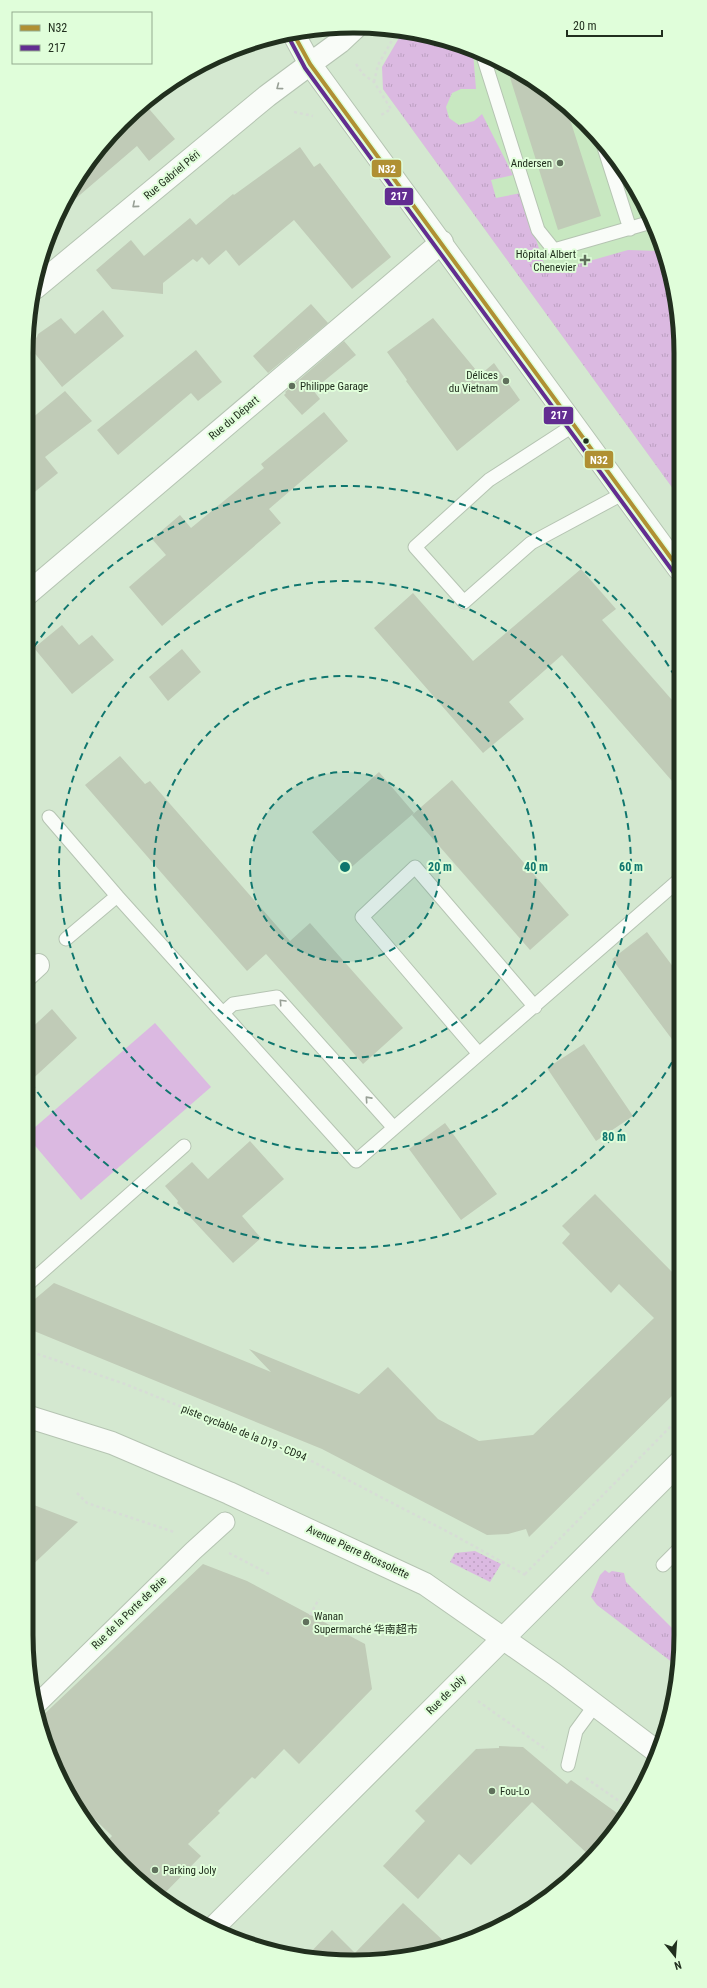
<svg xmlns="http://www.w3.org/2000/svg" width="707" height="1988" font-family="'Roboto Condensed','Noto Sans SC',sans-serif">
  <defs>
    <pattern id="grass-tufts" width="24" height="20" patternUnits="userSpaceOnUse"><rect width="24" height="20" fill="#dbb9e1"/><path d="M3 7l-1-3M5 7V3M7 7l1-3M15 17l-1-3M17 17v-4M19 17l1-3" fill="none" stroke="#bc9fc1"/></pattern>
    <pattern id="garden-dots" width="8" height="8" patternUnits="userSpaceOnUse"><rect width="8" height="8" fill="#dbb9e1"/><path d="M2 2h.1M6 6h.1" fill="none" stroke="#bc9fc1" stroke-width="1.8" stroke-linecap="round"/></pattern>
  </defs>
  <rect width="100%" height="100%" fill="#d4e8d0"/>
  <path fill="#c8e8c1" d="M438 37 517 70 600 137 647 209 678 311 679 497 383 89Z"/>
  <path fill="url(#grass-tufts)" d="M403 31 438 37 473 52 476 89H461L452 93 446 107 449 118 459 125 474 121 482 114 513 175 491 180 496 198 521 193 547 273 628 250 660 251 678 311V426L677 433 679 497 383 89 382 67Z
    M605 1570 609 1573 612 1571 624 1573 626 1582 681 1637 677 1666 597 1605 591 1597 600 1575Z"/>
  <path fill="#dbb9e1" d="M155 1023 211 1087 81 1200 26 1135Z"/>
  <path fill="url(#garden-dots)" d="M475 1551 501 1564 490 1582 450 1562 455 1553Z"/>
  <path fill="#c0cbb7" d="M506 65 517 70 567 110 601 216 558 230Z
    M144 103 175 139 149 161 137 146 74 200 68 195 94 154 137 107Z
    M300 147 314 167 320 163 391 257 352 289 294 220 239 266 226 250 209 265 202 257 197 262 193 259 163 283V294L112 289 96 270 131 240 144 256 190 218 196 225 233 194 234 195Z
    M311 304 328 323 268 373 253 356Z
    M103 310 124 336 62 387 28 345 37 337 38 334 61 318 75 334Z
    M433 318 480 375 494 363 520 400 457 451 406 381 407 380 387 352Z
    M344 341 356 355 313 390 320 399 302 415 284 395 286 393 285 392Z
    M196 350 222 382 198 401 191 393 118 455 97 430Z
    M65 391 92 421 45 457 58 473 26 499V423Z
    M324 412 348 441 269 509 281 523 162 626 129 587 166 555 152 539 180 515 191 528 264 468 261 464Z
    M581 569 616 609 602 620 679 708V789L562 655 509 702 524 719 483 753 374 628 413 593 473 661Z
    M62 625 79 645 92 635 114 660 72 694 34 648Z
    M182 649 201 672 168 701 149 677Z
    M120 756 145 784 150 781 290 941 310 923 403 1028 363 1064 266 954 247 971 85 785Z
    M379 772 414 813 347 871 312 832Z
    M452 780 569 915 530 950 412 815Z
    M647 932 680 976V1050L612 959Z
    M52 1009 77 1038 26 1085V1033Z
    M584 1044 633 1116 596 1141 547 1068Z
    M445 1123 497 1194 461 1220 409 1149Z
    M250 1141 284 1179 242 1216 261 1238 233 1263 177 1203 178 1201 165 1186 192 1162 208 1179Z
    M595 1194 680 1280V1388L529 1537 526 1529 508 1534 487 1535 322 1449 34 1331 28 1321 29 1304 54 1283 271 1372 249 1349 359 1394 388 1367 438 1419 479 1441 533 1435 654 1318 619 1284 611 1293 562 1243 570 1234 562 1226Z
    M26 1502 78 1522 26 1571Z
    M203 1564 247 1581 365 1644 372 1689 299 1764 284 1749 255 1779 252 1777 218 1811 220 1813 188 1844 201 1856 160 1898 107 1851 104 1844 112 1836 77 1802 51 1760 39 1719Z
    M499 1746 523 1747 567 1784 571 1780 624 1818 592 1858 532 1802 471 1865 459 1854 418 1899 383 1866 425 1821 415 1811 476 1749 499 1748Z
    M403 1903 449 1946 438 1951 375 1961 311 1959 305 1958 332 1930 355 1953Z"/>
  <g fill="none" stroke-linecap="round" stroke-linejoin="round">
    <g stroke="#b5c4b2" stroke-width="15">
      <path id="service" d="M483 56 538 230 554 250 648 223 652 224
        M602 141 630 229
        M574 425 489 480 415 547 464 602 531 543 624 493
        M49 817 117 896 356 1161 679 880
        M66 939 117 896
        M223 1013 233 1004 277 997 394 1128
        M479 1054 362 917 415 867 535 1007
        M26 1286 184 1146
        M663 1565 681 1547
        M568 1765 576 1731 595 1705"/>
    </g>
    <g stroke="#b5c4b2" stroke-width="21">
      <path id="pedestrian" d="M35 1706 193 1551 225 1522"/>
    </g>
    <g stroke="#b5c4b2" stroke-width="24">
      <path id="minor" d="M35 288 267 96 310 64
        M26 595 442 242
        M26 976 38 965
        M212 1929 681 1461"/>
    </g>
    <g stroke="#b5c4b2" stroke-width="24">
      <path id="tertiary" d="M293 33 310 64 679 569
        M310 64 340 42 356 27"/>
    </g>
    <g stroke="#b5c4b2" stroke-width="24">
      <path id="primary" d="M26 1416 112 1443 229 1493 425 1584 554 1674 656 1751"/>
    </g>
    <path stroke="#d7ddd6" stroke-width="2.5" stroke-dasharray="3 3" stroke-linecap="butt" d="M356 64 363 74 374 82 391 109 381 115
      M374 82 378 65 398 30
      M294 112 313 116
      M26 1350 125 1384 294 1452 454 1535 527 1576
      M77 1493 87 1503 174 1532
      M229 1553 271 1575
      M525 1574 681 1416
      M310 1615 319 1599
      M478 1701 547 1750
      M586 1778 629 1808"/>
    <use href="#service" stroke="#f9fcf8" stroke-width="13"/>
    <use href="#pedestrian" stroke="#f9fcf8" stroke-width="19"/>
    <use href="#minor" stroke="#f9fcf8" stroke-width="22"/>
    <use href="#tertiary" stroke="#f9fcf8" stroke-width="22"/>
    <use href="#primary" stroke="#f9fcf8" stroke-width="22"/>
    <g stroke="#e0feda" stroke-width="7">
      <path id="bus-1" d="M293 33 310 64 679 569"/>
    </g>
    <g stroke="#e0feda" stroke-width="7">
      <path id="bus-2" d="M288 36 305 68 674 573"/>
    </g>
    <use href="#bus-1" stroke="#b09033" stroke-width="4"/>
    <use href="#bus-2" stroke="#622d91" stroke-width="4"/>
  </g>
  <defs><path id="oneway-chevron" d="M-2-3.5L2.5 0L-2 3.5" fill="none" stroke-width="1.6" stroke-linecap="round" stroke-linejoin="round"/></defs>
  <g stroke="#98a096">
    <use href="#oneway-chevron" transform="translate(279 87) rotate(143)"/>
    <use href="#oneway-chevron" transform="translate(135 205) rotate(140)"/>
    <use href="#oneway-chevron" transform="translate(282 1002) rotate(-133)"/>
    <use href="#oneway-chevron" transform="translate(368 1099) rotate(-132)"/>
  </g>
  <circle cx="345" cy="867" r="95" fill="#0f766e" fill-opacity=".12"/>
  <g fill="none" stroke="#0f766e" stroke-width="2" stroke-dasharray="7 5">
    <circle cx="345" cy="867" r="95"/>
    <circle cx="345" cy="867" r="191"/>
    <circle cx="345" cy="867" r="286"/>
    <path d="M678 1052A381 381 0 0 1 27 1077M27 657A381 381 0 0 1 678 682"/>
  </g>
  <g fill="#60705c" stroke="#e0feda" stroke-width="1.5">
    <circle cx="560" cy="163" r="4"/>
    <path d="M583 254h4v4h4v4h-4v4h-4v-4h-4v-4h4z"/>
    <circle cx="506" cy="381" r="4"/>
    <circle cx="292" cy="386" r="4"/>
    <circle cx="306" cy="1622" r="4"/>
    <circle cx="492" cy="1791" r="4"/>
    <circle cx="155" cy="1870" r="4"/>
  </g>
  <circle fill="#212f1e" stroke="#e0feda" stroke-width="1.5" cx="586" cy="441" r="3.5"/>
  <g text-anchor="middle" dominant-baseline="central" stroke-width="4" stroke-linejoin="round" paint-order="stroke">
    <g font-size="11" fill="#212f1e" stroke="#e0feda" text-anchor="start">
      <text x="552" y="163" text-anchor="end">Andersen</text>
      <text x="576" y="254" text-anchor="end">Hôpital Albert<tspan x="576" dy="13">Chenevier</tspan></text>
      <text x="498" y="375" text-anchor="end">Délices<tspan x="498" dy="13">du Vietnam</tspan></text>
      <text x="300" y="386">Philippe Garage</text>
      <text x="314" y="1616">Wanan<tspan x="314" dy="13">Supermarché 华南超市</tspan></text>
      <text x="500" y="1791">Fou-Lo</text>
      <text x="163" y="1870">Parking Joly</text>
    </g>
    <g font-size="11" fill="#212f1e" stroke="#e0feda">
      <text transform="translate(172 175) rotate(-40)">Rue Gabriel Péri</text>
      <text transform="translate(234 418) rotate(-40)">Rue du Départ</text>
      <text transform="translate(244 1433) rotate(22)">piste cyclable de la D19 - CD94</text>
      <text transform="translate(358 1552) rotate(25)">Avenue Pierre Brossolette</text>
      <text transform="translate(129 1613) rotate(-44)">Rue de la Porte de Brie</text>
      <text transform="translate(446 1695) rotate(-45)">Rue de Joly</text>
    </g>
  </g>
  <path d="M0 0H707V1988H0ZM353 33H354A320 320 0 0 1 674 353V1635A320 320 0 0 1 354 1955H353A320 320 0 0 1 33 1635V353A320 320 0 0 1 353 33Z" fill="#e0feda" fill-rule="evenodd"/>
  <path fill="none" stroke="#212f1e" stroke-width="5" d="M353 33H354A320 320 0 0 1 674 353V1635A320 320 0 0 1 354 1955H353A320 320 0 0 1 33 1635V353A320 320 0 0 1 353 33Z"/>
  <circle cx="345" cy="867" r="6" fill="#0f766e" stroke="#e0feda" stroke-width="2"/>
  <g font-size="12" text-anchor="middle" font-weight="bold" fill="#0f766e" stroke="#e0feda" stroke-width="4" stroke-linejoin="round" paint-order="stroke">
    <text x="440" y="871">20 m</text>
    <text x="536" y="871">40 m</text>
    <text x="631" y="871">60 m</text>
    <text x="614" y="1141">80 m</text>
  </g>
  <g stroke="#e0feda" stroke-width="1.5">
    <rect x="371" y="159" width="31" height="19" rx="4" fill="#b09033"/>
    <rect x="384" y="187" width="30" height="19" rx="4" fill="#622d91"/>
    <rect x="543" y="406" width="31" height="19" rx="4" fill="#622d91"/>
    <rect x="584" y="450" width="30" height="19" rx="4" fill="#b09033"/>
  </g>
  <g font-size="11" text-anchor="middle" font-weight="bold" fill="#fff">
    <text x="387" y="173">N32</text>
    <text x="399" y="200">217</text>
    <text x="559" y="419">217</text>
    <text x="599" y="464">N32</text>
  </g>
  <rect x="12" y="12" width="140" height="52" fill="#e0feda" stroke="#94ab8f"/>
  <rect x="20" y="25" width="20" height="6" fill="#b09033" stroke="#94ab8f"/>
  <text x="48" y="32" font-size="12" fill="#212f1e">N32</text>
  <rect x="20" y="45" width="20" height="6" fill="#622d91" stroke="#94ab8f"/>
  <text x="48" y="52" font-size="12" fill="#212f1e">217</text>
  <g transform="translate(675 1956) rotate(163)" stroke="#e0feda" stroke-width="3" paint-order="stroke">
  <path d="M0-3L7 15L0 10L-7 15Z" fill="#212f1e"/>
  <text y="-6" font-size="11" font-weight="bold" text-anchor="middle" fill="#212f1e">N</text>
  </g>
  <path d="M567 30v6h95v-6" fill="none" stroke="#212f1e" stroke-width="2"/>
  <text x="573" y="30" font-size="12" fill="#212f1e" stroke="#e0feda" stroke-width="3" paint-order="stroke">20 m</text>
</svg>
